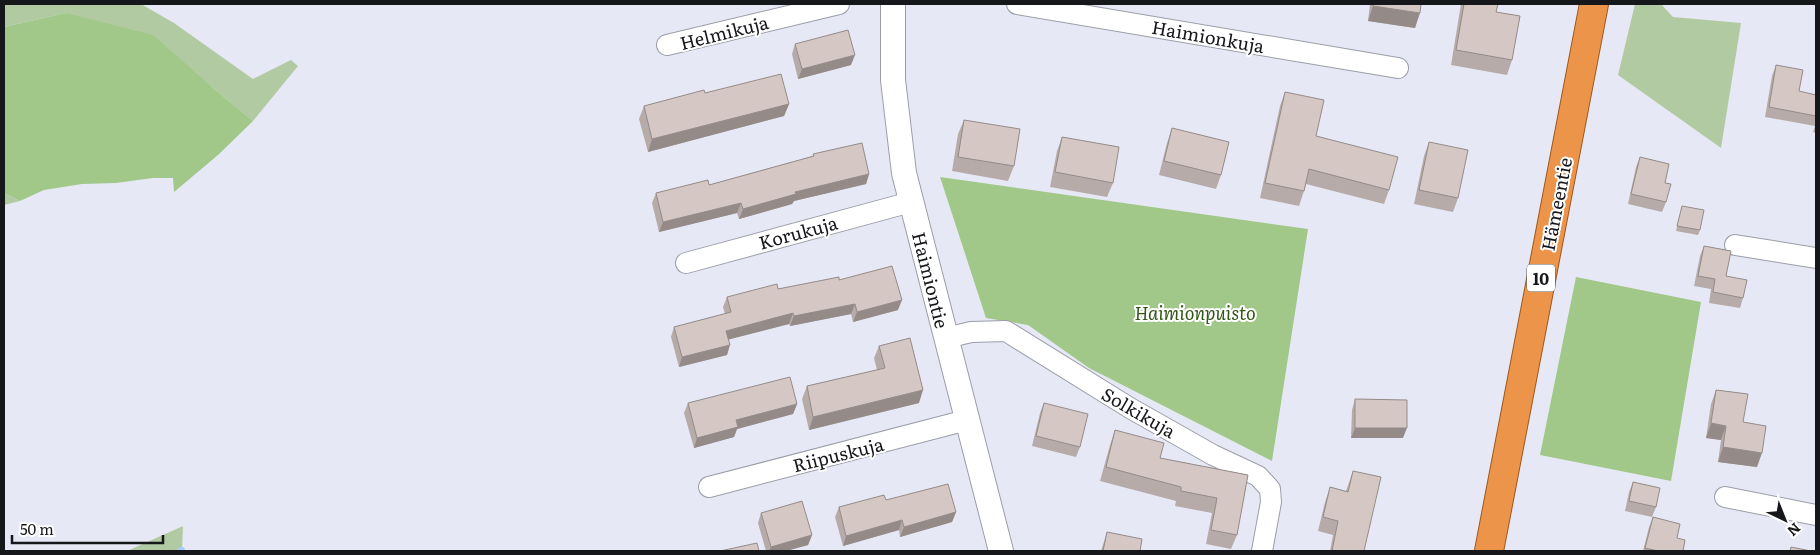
<svg xmlns="http://www.w3.org/2000/svg" width="1820" height="555" font-family="Literata,serif">
  <rect width="100%" height="100%" fill="#e6e9f5"/>
  <path fill="#b1caa2" d="M4 4H141L174 23 253 79 291 60 298 66 253 121 212 87 66 13 4 27Z
    M1635 4H1661L1673 17 1741 23 1721 148 1618 75Z
    M4 193 20 201 4 205Z
    M183 526 182 551H127Z"/>
  <path fill="#a1c889" d="M66 13 153 35 212 87 253 121 218 155 174 192 173 178H153L116 183 82 184 44 190 20 201 4 193V27Z
    M940 177 1308 229 1272 461 1089 368 1028 325 986 318Z
    M1576 277 1701 302 1671 481 1540 455Z"/>
  <g fill="none" stroke-linecap="round" stroke-linejoin="round">
    <path stroke="#a9ccfc" stroke-width="6" d="M180 551 182 550"/>
    <g stroke="#9b9ea8" stroke-width="22">
      <path id="minor" d="M1017 4 1398 68
        M667 45 839 4
        M1735 245 1816 258
        M686 263 911 202
        M946 338 971 332 1006 331 1130 408 1213 455 1258 476 1270 489 1271 502 1262 551
        M709 487 967 420
        M1725 497 1816 515"/>
    </g>
    <g stroke="#9b9ea8" stroke-width="26">
      <path id="tertiary" d="M893 4V80L904 173 1001 551"/>
    </g>
    <g stroke="#9e571c" stroke-width="30">
      <path id="trunk" d="M1489 551 1594 4"/>
    </g>
    <use href="#minor" stroke="#fff" stroke-width="20"/>
    <use href="#tertiary" stroke="#fff" stroke-width="24"/>
    <use href="#trunk" stroke="#ec944a" stroke-width="28"/>
  </g>
  <path fill="#b6aba9" d="M1370 4H1421L1415 28 1368 21Z
    M1461 4H1498L1496 12 1512 60 1507 75 1451 65Z
    M795 44 851 65 798 79 792 54Z
    M1776 65 1799 91 1816 95V133L1813 132 1815 126 1765 117 1772 76Z
    M1285 92 1316 136 1389 190 1384 204 1306 184 1304 191 1299 206 1260 198 1280 106Z
    M705 93 789 104 784 116 648 152 639 119 644 106Z
    M964 120 1014 166 1008 181 952 171 958 134Z
    M1172 128 1221 175 1216 189 1159 175 1167 143Z
    M1062 137 1113 183 1107 197 1050 187 1057 151Z
    M1429 142 1458 198 1453 212 1414 204 1424 156Z
    M813 154 869 174 866 184 794 201 792 204 739 219 737 213 659 232 652 203 656 193 709 185 813 156Z
    M1640 157 1666 202 1662 212 1628 204 1636 167Z
    M1682 206 1700 230 1698 235 1676 231Z
    M1704 246 1743 298 1740 308 1709 303 1711 289 1694 286 1700 256Z
    M839 280 898 310 853 322 851 314 790 326 789 324 729 339 727 355 679 367 671 337 674 327 725 314 723 307 727 297Z
    M879 346 919 403 809 430 802 399 807 386 877 370 874 358Z
    M1716 390 1743 422 1757 467 1718 462 1721 440 1706 438 1711 404Z
    M1355 399 1403 438H1351L1352 410Z
    M688 403 797 404 793 414 737 429 734 437 694 448 684 413Z
    M1044 403 1080 447 1076 457 1032 446 1040 413Z
    M1115 430 1160 458 1248 475 1237 535 1231 549 1206 544 1212 513 1175 506 1176 501 1100 481 1110 445Z
    M1353 471 1364 551H1330L1333 535 1318 531 1325 502 1330 487 1346 491Z
    M1633 482 1656 507 1652 517 1625 511 1629 492Z
    M886 500 956 512 952 522 900 537 899 530 843 546 835 517 839 507Z
    M761 513 812 535 808 545 786 551H766L758 523Z
    M1653 517 1677 538 1683 551H1643L1649 527Z
    M1107 532 1140 551H1101Z"/>
  <path fill="#948b89" d="M1373 6 1420 13 1415 28 1368 21Z
    M855 55 851 65 798 79 802 69Z
    M789 104 784 116 648 152 652 139Z
    M869 174 866 184 794 201 792 204 739 219 743 209 795 192Z
    M741 203 737 213 659 232 663 222Z
    M902 300 898 310 853 322 857 312Z
    M855 304 851 314 790 326 794 316Z
    M793 313 789 324 723 341 726 331Z
    M730 345 727 355 679 367 682 357Z
    M923 390 919 403 809 430 813 417Z
    M797 404 793 414 737 429 734 437 694 448 697 438 736 420Z
    M1711 423 1726 426 1721 440 1706 438Z
    M1355 428H1407L1403 438H1351Z
    M1723 447 1762 453 1757 467 1718 462Z
    M956 512 952 522 900 537 904 527Z
    M902 520 899 530 843 546 846 536Z
    M812 535 808 545 786 551H769L771 547Z"/>
  <path fill="#d4c7c4" stroke="#948b89" d="M1373 4H1421L1420 13 1373 6Z
    M1464 4H1498L1496 12 1520 16 1512 60 1456 50Z
    M848 30 855 55 802 69 795 44Z
    M1776 65 1803 70 1799 91 1816 95V116L1769 107Z
    M781 74 789 104 652 139 644 106 704 90 705 93Z
    M1285 92 1324 100 1316 136 1398 157 1389 190 1309 169 1304 191 1265 183Z
    M964 120 1020 129 1014 166 958 157Z
    M1172 128 1229 142 1221 175 1164 161Z
    M1062 137 1119 147 1113 183 1055 172Z
    M1429 142 1468 150 1458 198 1419 190Z
    M862 143 869 174 795 192 796 194 743 209 741 203 663 222 656 193 708 180 709 185 814 156 813 154Z
    M1640 157 1669 164 1665 183 1671 184 1666 202 1631 194Z
    M1682 206 1704 210 1700 230 1677 226Z
    M1704 246 1731 251 1726 276 1747 280 1743 298 1713 292 1715 279 1698 276Z
    M892 266 902 300 857 312 855 304 794 316 793 313 726 331 730 345 682 357 674 327 731 312 727 297 777 284 778 289 839 277V280Z
    M910 338 923 390 813 417 807 386 885 368 879 346Z
    M790 377 797 404 736 420 738 427 697 438 688 403Z
    M1716 390 1748 394 1743 422 1766 426 1762 453 1723 447 1726 426 1711 423Z
    M1355 399 1407 400V428H1355Z
    M1044 403 1088 414 1080 447 1036 436Z
    M1115 430 1164 443 1160 458 1248 475 1237 535 1211 530 1217 498 1181 491V487L1106 467Z
    M1353 471 1381 477 1364 551H1332L1338 521 1323 517 1330 487 1348 492Z
    M1633 482 1660 488 1656 507 1629 501Z
    M948 484 956 512 904 527 902 520 846 536 839 507 884 495 886 500Z
    M802 501 812 535 771 547 761 513Z
    M1653 517 1680 524 1677 538 1685 540 1683 551H1658L1645 548Z
    M1107 532 1142 539 1140 551H1103Z
    M757 543 759 551H720Z
    M1791 547 1811 551H1790Z"/>
  <g text-anchor="middle" dominant-baseline="central" stroke-width="4" stroke-linejoin="round" paint-order="stroke">
    <rect fill="#fff" stroke="#5c5d5f" stroke-width="1" x="1527" y="264.5" width="28" height="27" rx="4"/>
    <g font-size="16" font-weight="bold" fill="#16171b">
      <text x="1541" y="278">10</text>
    </g>
    <g font-size="18" fill="#16171b" stroke="#fff">
      <text transform="translate(724 32) rotate(-14)">Helmikuja</text>
      <text transform="translate(1208 36) rotate(10)">Haimionkuja</text>
      <text transform="translate(1556 204) rotate(-79)">Hämeentie</text>
      <text transform="translate(798 232) rotate(-15)">Korukuja</text>
      <text transform="translate(931 280) rotate(76)">Haimiontie</text>
      <text transform="translate(1139 412) rotate(30)">Solkikuja</text>
      <text transform="translate(838 454) rotate(-14)">Riipuskuja</text>
    </g>
    <g font-size="18" font-style="italic" fill="#335716" stroke="#fff">
      <text x="1195" y="312">Haimionpuisto</text>
    </g>
  </g>
  <rect width="1820" height="555" fill="none" stroke="#16171b" stroke-width="10"/>
  <g transform="translate(1785 520) rotate(137)" stroke="#ffffff" stroke-width="4" paint-order="stroke">
  <path d="M0-4L9 19L0 12L-9 19Z" fill="#16171b"/>
  <text y="-8" font-size="14" font-weight="bold" text-anchor="middle" fill="#16171b">N</text>
  </g>
  <path d="M12 535v8h151v-8" fill="none" stroke="#16171b" stroke-width="2.5"/>
  <text x="20" y="535" font-size="15" fill="#16171b" stroke="#ffffff" stroke-width="4" paint-order="stroke">50 m</text>
</svg>
